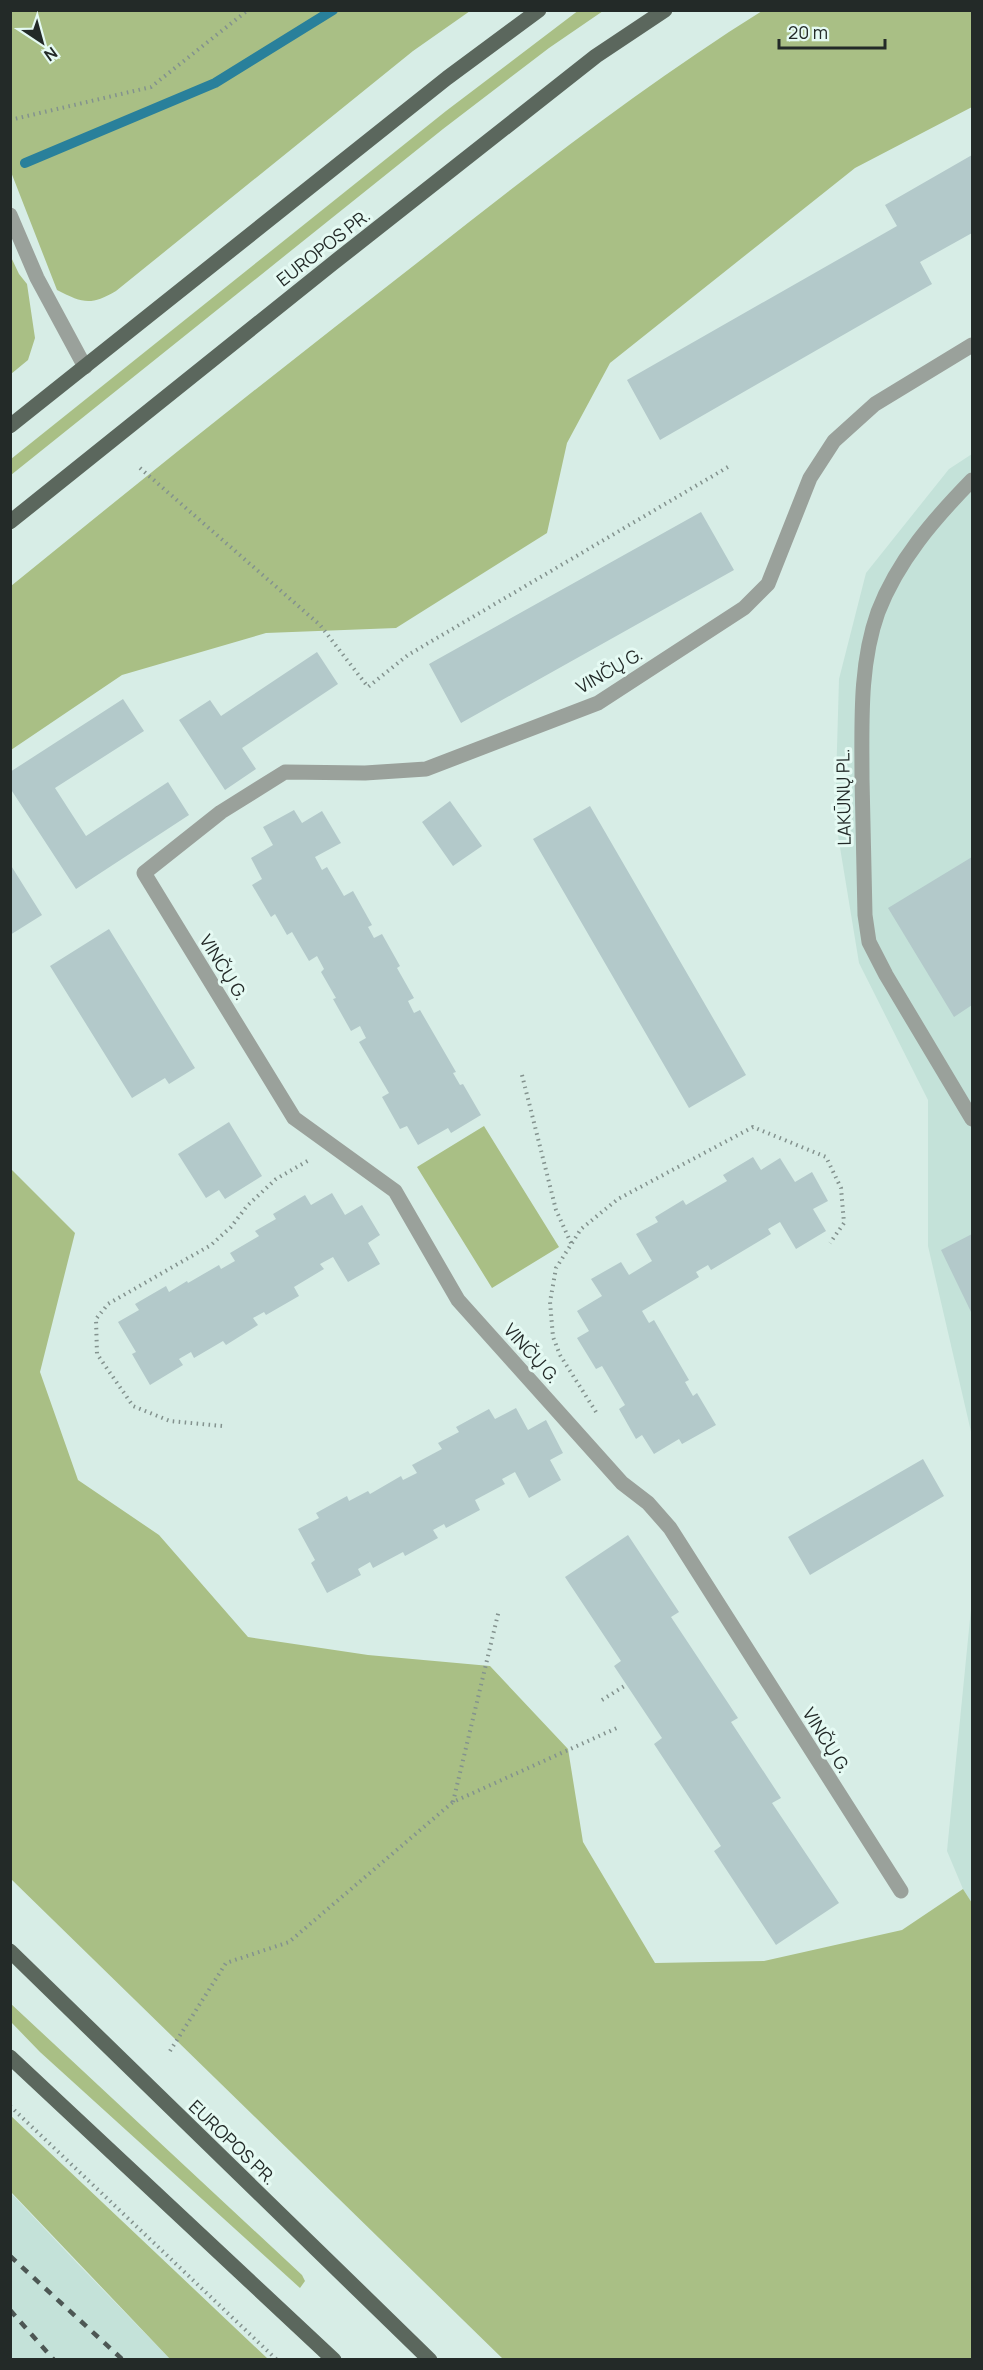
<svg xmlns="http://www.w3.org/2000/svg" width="983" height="2370" font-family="Manrope,sans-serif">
  <rect width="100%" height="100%" fill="#d7ede6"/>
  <path fill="#c4e2d9" d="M972 454V1436L928 1246V1100L859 963 835 817 839 679 866 573 949 469Z
    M972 1599V1903L963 1889 947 1851Z
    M10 2192 77 2263 170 2359H11Z"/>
  <path fill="#a9bf85" d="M579 10 603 11 549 48 443 129 11 475V459L446 111Z
    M10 11 11 10 470 11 413 51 116 291C90 306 83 303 57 290L11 172Z
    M762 11H972V107L855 168 610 363 567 443 547 533 396 628 266 633 122 675 11 750V586C145 477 280 369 417 263 529 175 642 86 762 11Z
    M10 255 19 274 27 284 35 338 28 360 11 374Z
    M484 1126 559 1247 492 1288 417 1167Z
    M10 1168 75 1233 40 1372 78 1480 159 1535 248 1637 368 1655 490 1666 568 1749 583 1842 655 1963 764 1961 902 1930 963 1889 972 1903V2359H503L11 1879Z
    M10 2003 302 2275 305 2281 300 2288 40 2052 11 2022Z
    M10 2115 268 2359H170L11 2192Z"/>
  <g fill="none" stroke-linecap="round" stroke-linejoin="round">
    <path stroke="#29809b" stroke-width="10" d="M25 163 215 83 333 10"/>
  </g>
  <path fill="#b3c9ca" d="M972 155V233L920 262 932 284 660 440 627 380 897 226 885 205Z
    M701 512 734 570 461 723 429 664Z
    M317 652 338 684 242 748 256 769 225 790 179 720 210 700 221 716Z
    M123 699 144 731 55 788 86 836 168 782 189 815 76 889 10 788V772Z
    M450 801 482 846 453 866 422 822Z
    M590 806 746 1075 689 1108 533 839Z
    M294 810 302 823 322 811 341 843 315 857 322 870 327 867 344 896 353 891 372 925 368 927 374 938 382 934 400 966 397 968 414 998 408 1001 414 1013 420 1010 456 1072 453 1073 460 1085 463 1084 481 1115 451 1133 448 1128 418 1145 407 1126 400 1129 382 1097 389 1093 359 1042 366 1038 360 1026 351 1031 333 999 336 998 321 972 324 969 317 956 309 961 292 932 287 935 275 914 271 917 252 885 262 879 251 858 273 845 263 827Z
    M972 857V1005L954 1017 888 908Z
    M10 864 42 915 10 935Z
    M109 929 195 1068 169 1084 165 1078 132 1098 50 966Z
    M229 1122 262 1176 225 1199 219 1190 206 1198 178 1154Z
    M753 1157 761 1170 780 1158 795 1182 812 1172 828 1201 813 1209 826 1231 796 1249 780 1222 768 1229 771 1234 711 1270 708 1265 696 1272 699 1277 642 1311 649 1323 654 1320 689 1380 685 1382 693 1396 697 1393 716 1425 682 1444 679 1439 654 1454 642 1435 636 1439 619 1409 625 1405 602 1366 596 1369 577 1338 589 1331 577 1311 602 1296 591 1279 621 1262 629 1275 652 1261 636 1234 658 1222 655 1217 683 1200 686 1205 727 1181 723 1175Z
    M332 1193 345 1215 362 1205 380 1235 368 1243 380 1264 348 1282 333 1257 320 1264 324 1269 294 1287 299 1296 266 1315 264 1312 253 1318 258 1325 226 1345 223 1341 194 1358 191 1352 179 1359 183 1365 150 1385 132 1354 136 1352 118 1322 139 1310 135 1304 166 1286 169 1292 187 1281 188 1283 219 1265 221 1269 235 1261 230 1253 259 1236 255 1231 276 1219 273 1214 305 1195 311 1205Z
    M972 1234V1314L941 1250Z
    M516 1408 528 1430 546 1420 563 1453 550 1460 561 1480 529 1498 515 1472 502 1479 505 1484 475 1500 480 1510 446 1528 444 1524 433 1530 438 1538 405 1556 403 1552 373 1568 370 1562 358 1569 361 1575 327 1593 311 1563 315 1560 298 1529 319 1518 316 1513 347 1496 349 1501 368 1491 370 1494 401 1476 403 1480 417 1473 412 1465 442 1449 438 1443 459 1432 456 1427 489 1409 495 1419Z
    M923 1459 944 1496 810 1575 788 1537Z
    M628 1535 679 1612 671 1617 738 1718 731 1722 781 1798 772 1803 839 1903 776 1945 714 1851 721 1846 654 1744 662 1738 614 1666 621 1661 565 1577Z"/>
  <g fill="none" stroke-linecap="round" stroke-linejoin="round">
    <path stroke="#83928e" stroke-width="4" stroke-dasharray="1.5 4.5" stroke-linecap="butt" d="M10 120 151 87 248 10
      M140 468 320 625 368 687 408 655 728 467
      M522 1075 556 1210 571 1243
      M596 1412 560 1355 553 1337 550 1302 556 1268 581 1229 618 1199 753 1127 826 1157 841 1188 844 1223 830 1243
      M222 1426 170 1421 133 1406 97 1354 96 1319 108 1304 211 1245 231 1227 247 1206 276 1179 309 1160
      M602 1700 626 1685
      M453 1802 499 1610
      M170 2051 226 1963 289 1942 453 1802 619 1727
      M10 2106 277 2360"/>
    <path stroke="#9aa19b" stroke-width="15" d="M10 215 37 278 85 367
      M972 480C934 519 898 560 878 612 859 665 862 724 862 779 863 824 864 870 865 915L869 942 886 975 972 1119
      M901 1891 670 1528 648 1503 622 1483 458 1300 395 1191 294 1118 144 873 221 812 285 772 365 773 426 769 598 703 744 608 768 584 810 478 834 441 875 404 972 345"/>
    <path stroke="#5b675d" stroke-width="15" d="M10 426 447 78 539 10
      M10 522 332 264 596 56 665 10
      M10 1951 430 2360
      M10 2057 334 2360"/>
    <path stroke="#4d5754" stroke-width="4.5" stroke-dasharray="8 8" stroke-linecap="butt" d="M10 2256 123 2360
      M10 2310 54 2360"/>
  </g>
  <g text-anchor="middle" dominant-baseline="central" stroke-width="6" stroke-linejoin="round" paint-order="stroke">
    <g font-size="18" fill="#232a28" stroke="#e5faf3">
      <text transform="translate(323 247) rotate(-38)">EUROPOS PR.</text>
      <text transform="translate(609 670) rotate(-30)">VINČŲ G.</text>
      <text transform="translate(843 797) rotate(-91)">LAKŪNŲ PL.</text>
      <text transform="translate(224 967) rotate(58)">VINČŲ G.</text>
      <text transform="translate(532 1353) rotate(48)">VINČŲ G.</text>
      <text transform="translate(827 1740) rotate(58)">VINČŲ G.</text>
      <text transform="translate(233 2142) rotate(44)">EUROPOS PR.</text>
    </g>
  </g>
  <rect width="983" height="2370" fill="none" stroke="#232a28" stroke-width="24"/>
  <g transform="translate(42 42) rotate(144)" stroke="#e5faf3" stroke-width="4.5" paint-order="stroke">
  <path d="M0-4.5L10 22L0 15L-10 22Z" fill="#232a28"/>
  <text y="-9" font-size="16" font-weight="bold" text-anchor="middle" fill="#232a28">N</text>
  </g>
  <path d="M779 39v9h106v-9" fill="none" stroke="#232a28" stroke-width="3"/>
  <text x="788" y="39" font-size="18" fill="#232a28" stroke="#e5faf3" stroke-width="4.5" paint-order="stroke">20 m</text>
</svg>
